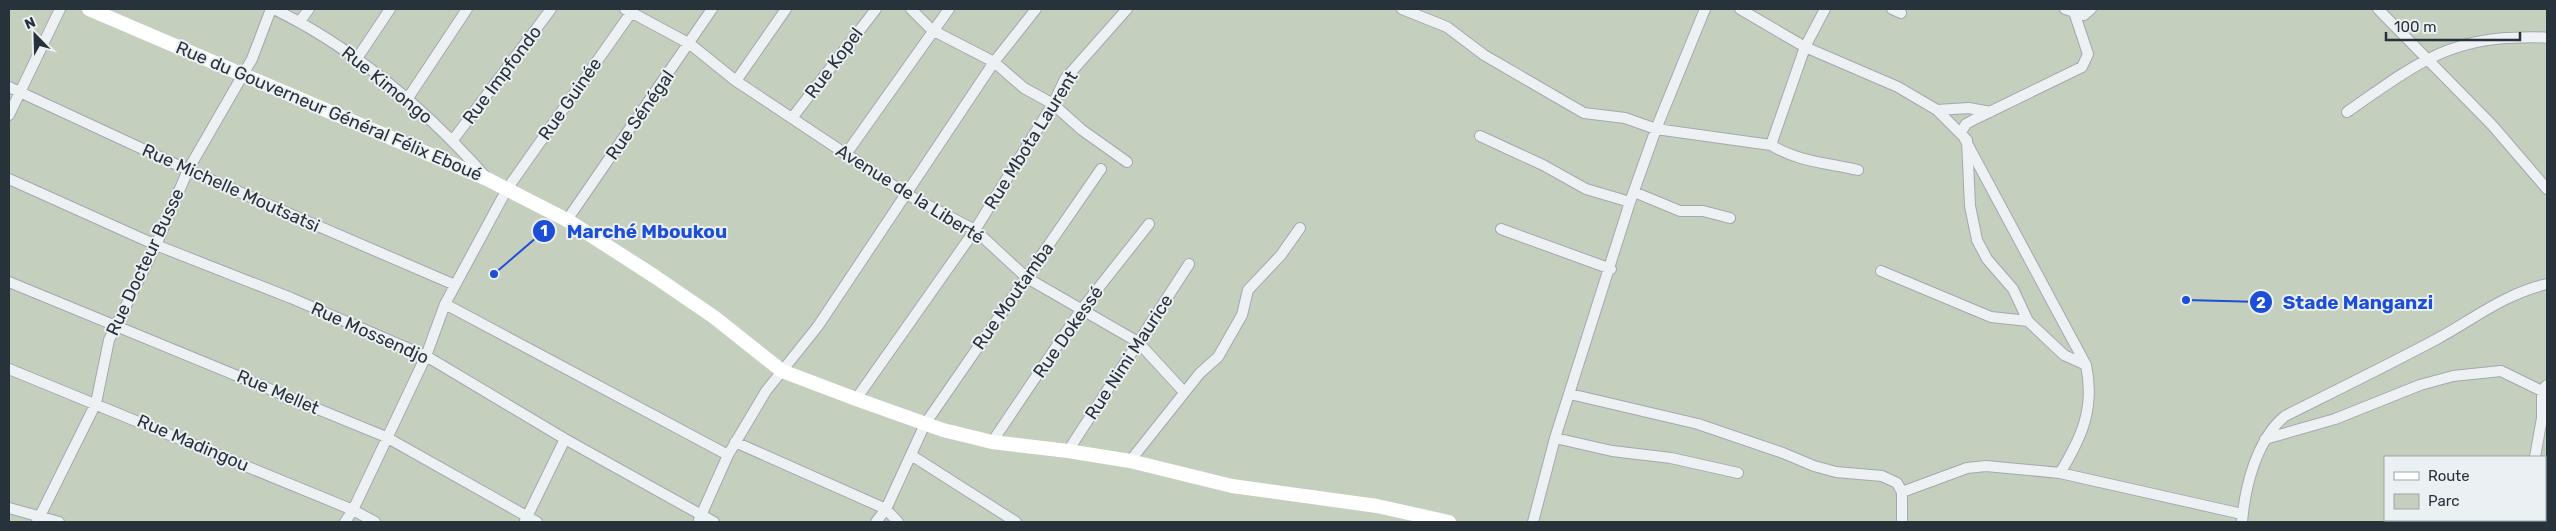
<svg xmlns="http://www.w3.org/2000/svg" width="2556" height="531" font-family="Rubik,sans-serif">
  <rect width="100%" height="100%" fill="#dce1e5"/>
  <path fill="#c5cfbd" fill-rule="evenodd" d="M9 9H2547V522H9ZM2385 457H2545V520H2385Z"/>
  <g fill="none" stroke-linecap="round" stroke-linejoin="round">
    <g stroke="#a2a9af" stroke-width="12">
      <path id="street" d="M274 9C356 49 425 109 485 176
        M625 9 690 44 736 81 906 194 975 230 1027 278 1138 342 1184 392
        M911 9 932 30 994 62 1024 88 1053 104 1082 130 1127 162
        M1402 9 1447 27 1484 55 1584 113 1625 118 1656 129 1771 145C1798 162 1828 163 1858 170
        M1740 9 1805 47 1898 87 1937 110 1967 140 1970 206 1977 240 1987 259 2013 289 2028 321
        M1892 9 1901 13
        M2065 9 2084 15 2091 9
        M2378 9 2492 125 2547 189
        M300 21 309 9
        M358 57 390 9
        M736 81 786 9
        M9 87 188 170 455 285
        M408 98 467 9
        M1937 110 1969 108 1990 112
        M2347 112C2401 75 2437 43 2505 38 2519 38 2534 36 2547 38
        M9 115 60 9
        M792 118 876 9
        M1480 136 1543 165 1586 189 1630 202
        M453 140 551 9
        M1771 145 1805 47 1825 9
        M846 154 949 9
        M9 179 156 245 291 298 426 356 565 439 714 522
        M1634 192 1680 211H1703L1730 218
        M567 220 712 9
        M1501 229 1611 269
        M1881 271 1991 317 2028 321 2064 355 2086 365
        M9 282 386 437 537 522
        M445 304 728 455
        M9 369 353 510 375 522
        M1570 394 1698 424 1783 453 1814 466 1836 472 1882 476 1897 483 1902 492
        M856 399 975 230 1053 104 1065 79 1127 9
        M1555 438 1612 451 1671 458 1738 473
        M2265 439 2335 419 2420 385 2453 376 2501 371 2542 391 2547 385
        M735 442 886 509 898 522
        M992 442 1081 310 1149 224
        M1068 451 1189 264
        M911 455 1016 522
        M2535 457 2542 418V391
        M1130 461 1200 373 1218 357 1242 315 1248 290 1281 255 1300 228
        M2060 473C2082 437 2095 408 2086 365L1961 132 1966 124 1975 119 2082 67 2088 54 2074 12
        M9 508 59 522
        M699 520 728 455 766 391 818 326 994 62 1036 9
        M525 521 565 439
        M37 522 96 403 109 340 156 245 188 170 252 59 271 9
        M345 522 353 510 426 356 445 304 507 189 633 10
        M876 522 886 509 925 424 1101 169
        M1533 522 1555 438 1630 202 1656 129 1705 9
        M1902 522V492L1967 468 1986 466 2060 473 2242 514
        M2242 522C2245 486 2257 439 2285 416 2335 391 2386 366 2435 340 2474 319 2504 294 2547 284
        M2509 522 2510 520"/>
    </g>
    <use href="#street" stroke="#eef1f4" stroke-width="10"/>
    <path stroke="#fff" stroke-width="14" d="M89 9 487 179 567 220 654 276 714 317 782 371 856 399 943 430 992 442 1068 451 1130 461 1232 486 1377 506 1449 522"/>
  </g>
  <g text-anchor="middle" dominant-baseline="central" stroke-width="4" stroke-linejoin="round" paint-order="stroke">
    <g font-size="18" fill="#27323b" stroke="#ebf0f3">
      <text transform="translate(834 63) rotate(-53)">Rue Kopel</text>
      <text transform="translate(502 75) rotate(-53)">Rue Impfondo</text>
      <text transform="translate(387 85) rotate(39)">Rue Kimongo</text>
      <text transform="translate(570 99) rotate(-55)">Rue Guinée</text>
      <text transform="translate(329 111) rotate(23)">Rue du Gouverneur Général Félix Eboué</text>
      <text transform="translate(640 115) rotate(-55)">Rue Sénégal</text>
      <text transform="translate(1031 140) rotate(-58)">Rue Mbota Laurent</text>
      <text transform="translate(231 188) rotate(24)">Rue Michelle Moutsatsi</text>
      <text transform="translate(910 194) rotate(32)">Avenue de la Liberté</text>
      <text transform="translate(145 262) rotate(-65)">Rue Docteur Busse</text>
      <text transform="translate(1013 296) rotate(-55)">Rue Moutamba</text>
      <text transform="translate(1068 332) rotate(-55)">Rue Dokessé</text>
      <text transform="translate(370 333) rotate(24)">Rue Mossendjo</text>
      <text transform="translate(1129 357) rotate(-57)">Rue Nimi Maurice</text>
      <text transform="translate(278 392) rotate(23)">Rue Mellet</text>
      <text transform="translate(193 443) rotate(23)">Rue Madingou</text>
    </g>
  </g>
  <path fill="none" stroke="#1d4ed8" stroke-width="2" d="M494 274L544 231M2186 300L2261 302"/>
  <g fill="#1d4ed8" stroke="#ebf0f3" stroke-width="2">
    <circle cx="494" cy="274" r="5"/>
    <circle cx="2186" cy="300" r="5"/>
    <circle cx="544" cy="231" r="12"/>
    <circle cx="2261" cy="302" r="12"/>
  </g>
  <g font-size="15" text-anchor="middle" font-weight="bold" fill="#fff">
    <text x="544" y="236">1</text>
    <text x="2261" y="308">2</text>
  </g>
  <g font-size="19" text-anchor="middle" font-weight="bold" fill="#1d4ed8" stroke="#ebf0f3" stroke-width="4" stroke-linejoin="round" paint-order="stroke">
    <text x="647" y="238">Marché Mboukou</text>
    <text x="2358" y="309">Stade Manganzi</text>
  </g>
  <rect width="2556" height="531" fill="none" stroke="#27323b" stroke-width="20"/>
  <rect x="2384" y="456" width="162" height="65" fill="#ebf0f3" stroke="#9da4a9"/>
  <rect x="2394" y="472" width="25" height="8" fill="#ffffff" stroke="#9da4a9"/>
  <text x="2428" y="481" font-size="15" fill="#27323b">Route</text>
  <rect x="2394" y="494" width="25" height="15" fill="#c5cfbd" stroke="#9da4a9"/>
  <text x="2428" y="506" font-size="15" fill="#27323b">Parc</text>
  <g transform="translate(35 35) rotate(337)" stroke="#ebf0f3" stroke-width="4" paint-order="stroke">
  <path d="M0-4L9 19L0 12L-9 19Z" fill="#27323b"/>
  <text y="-8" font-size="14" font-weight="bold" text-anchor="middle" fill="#27323b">N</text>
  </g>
  <path d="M2386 32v8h134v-8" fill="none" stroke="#27323b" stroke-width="2.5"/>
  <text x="2394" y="32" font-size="15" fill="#27323b" stroke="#ebf0f3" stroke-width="4" paint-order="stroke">100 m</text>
</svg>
